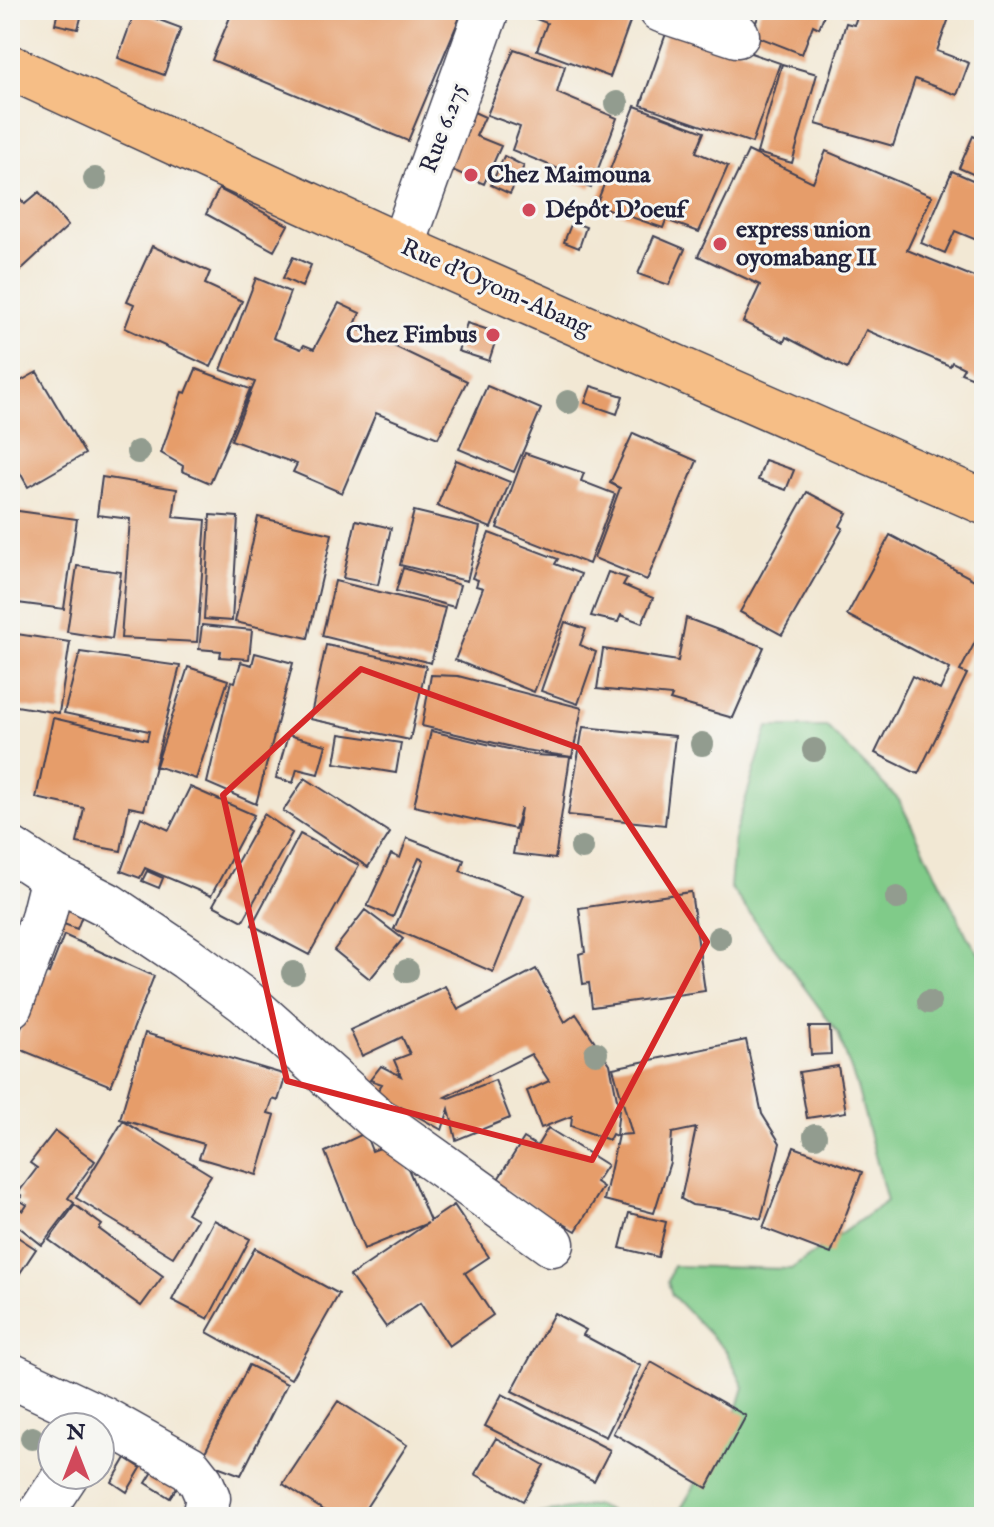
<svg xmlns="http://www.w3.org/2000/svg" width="994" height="1527" font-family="'IM FELL English',serif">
  <rect width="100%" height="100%" fill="#f6f6f2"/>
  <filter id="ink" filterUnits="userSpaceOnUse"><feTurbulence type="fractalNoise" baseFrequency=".0125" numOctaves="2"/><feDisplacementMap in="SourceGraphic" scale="16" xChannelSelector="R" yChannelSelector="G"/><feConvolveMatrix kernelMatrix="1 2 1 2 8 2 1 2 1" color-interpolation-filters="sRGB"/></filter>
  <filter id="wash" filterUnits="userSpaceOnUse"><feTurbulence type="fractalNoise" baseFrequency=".006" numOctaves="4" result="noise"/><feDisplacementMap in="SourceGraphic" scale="32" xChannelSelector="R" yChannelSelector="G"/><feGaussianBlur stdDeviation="1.8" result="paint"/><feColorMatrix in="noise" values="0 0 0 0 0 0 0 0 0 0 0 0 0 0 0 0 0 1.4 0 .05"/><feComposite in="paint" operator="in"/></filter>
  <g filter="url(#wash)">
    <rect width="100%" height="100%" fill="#f2e8d4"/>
    <path fill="#80cb89" stroke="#517662" stroke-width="2" d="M768 727H827L899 800 967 936 984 961V1517H676L735 1417 744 1387 726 1351 672 1295 668 1282 673 1266 791 1269 887 1201 857 1087 838 1033 730 887 735 833Z
      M596 1505 620 1517H515Z"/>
    <g id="blocks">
      <path fill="#e69d6a" d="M58 10H83L78 29 55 24Z
        M233 10H463L408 141 212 60Z
        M512 10H604L631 19 610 77 537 50 547 23Z
        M761 10H826L819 28 813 25 802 54 751 34Z
        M843 10H952L937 51 969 63 957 95 915 79 893 146 816 124 846 23 854 25 857 17 842 13Z
        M135 11 181 28 164 75 118 58Z
        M669 25 780 63 752 143 641 105Z
        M514 49 565 66 557 93 617 118 591 188 557 176 559 169 512 150 520 127 487 115Z
        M782 64 817 74 792 163 757 153Z
        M635 106 704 132 696 152 728 166 699 232 666 220 663 228 596 205Z
        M465 108 485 117 476 136 501 146 484 184 441 165Z
        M973 136 984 141V179L959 168Z
        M748 151 813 182 826 151 932 196 907 250 984 281V382L961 373 964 368 952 362 950 366 866 330 847 369 786 337 784 342 743 322 760 285 698 256Z
        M504 156 524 166 510 194 491 185Z
        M952 171 984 185V243L955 231 945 253 921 243Z
        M10 188 25 204 39 192 68 226 10 280Z
        M219 189 288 225 274 251 206 214Z
        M572 222 586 227 579 248 564 242Z
        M654 236 685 249 669 285 638 274Z
        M152 246 210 272 205 284 242 301 211 367 125 328 134 304 127 301Z
        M293 257 311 265 302 287 283 278Z
        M256 278 290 292 273 338 301 349 304 345 314 349 339 303 360 313 354 327 467 381 438 438 376 413 342 493 293 472 297 464 231 440 255 382 221 370Z
        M467 323 498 333 489 361 458 351Z
        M196 369 250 389 210 483 182 471 183 466 161 453 182 392 186 393Z
        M37 372 85 454 28 487 10 455V387Z
        M487 386 541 409 514 472 459 449Z
        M591 386 623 396 617 414 585 403Z
        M633 433 697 461 647 580 594 558 620 488 610 483Z
        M525 453 584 473 581 481 615 494 589 564 497 528Z
        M456 460 510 482 491 528 437 506Z
        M765 460 794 470 786 490 758 480Z
        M102 477 177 489 173 517 206 520 197 642 121 638 130 519 97 515Z
        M807 492 847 513 840 526 843 528 782 635 740 612Z
        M11 510 77 519 64 609 10 602Z
        M414 511 480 527 467 581 400 565Z
        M210 515 238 517 232 621 204 619Z
        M258 517 332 534 308 638 235 622Z
        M356 520 391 528 378 585 343 578Z
        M489 533 558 559 555 564 581 574 534 692 455 660 483 588 476 586 478 580 472 578Z
        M890 535 984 585V625L960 671 967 674 918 774 875 753 912 676 940 690 950 669 847 615Z
        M77 566 121 572 112 639 67 632Z
        M403 568 460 585 454 607 396 591Z
        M608 572 627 578 623 585 653 598 642 623 621 615 618 622 591 616Z
        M335 581 445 608 431 663 322 636Z
        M686 618 764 647 733 718 670 700 672 696 597 689 603 649 678 661Z
        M565 622 586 629 580 645 596 652 578 704 541 691Z
        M202 625 252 630 249 659 220 657 221 651 199 649Z
        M10 633 70 642 59 713 10 705Z
        M326 645 426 666 410 740 310 719Z
        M80 652 180 666 144 810 129 807 121 851 77 843 84 808 36 798 53 718 147 740 149 731 64 713Z
        M255 653 293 663 256 804 207 783 231 681 235 682 241 662 252 665Z
        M188 667 228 680 196 779 156 766Z
        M431 675 458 676 582 708 572 757 525 750 422 726Z
        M583 727 675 736 665 825 568 815Z
        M431 731 534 755 570 757 555 859 513 854 521 808 515 829 414 806Z
        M340 734 401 743 396 773 335 763Z
        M288 735 326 745 318 774 297 769 293 783 276 778Z
        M305 778 390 833 368 867 283 811Z
        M190 787 254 815 211 896 145 868 140 878 121 871 141 817 169 830Z
        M264 814 292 833 243 921 213 905Z
        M300 834 359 865 309 955 252 925Z
        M407 838 464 860 460 871 524 895 493 972 394 929 424 860 419 858 393 917 367 906 391 854 400 858Z
        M147 871 163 878 159 888 142 881Z
        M691 892 705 991 592 1007 589 983 583 984 579 954 585 952 579 908Z
        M62 896 86 905 77 929 53 920Z
        M365 910 403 939 370 979 334 950Z
        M64 935 154 976 111 1086 14 1047 42 969 49 973Z
        M536 969 565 1022 576 1014 610 1064 619 1109 616 1136 612 1134 609 1140 571 1126 572 1116 541 1128 527 1091 549 1081 531 1054 445 1097 449 1098 495 1080 510 1118 456 1140 449 1109 442 1130 376 1093 382 1084 370 1080 381 1066 401 1076 394 1060 410 1054 402 1037 362 1056 350 1030 445 986 458 1010Z
        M809 1027H830L831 1054 811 1055Z
        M145 1033 286 1075 278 1101 273 1099 268 1113 275 1115 257 1175 199 1158 204 1144 120 1119Z
        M746 1040 762 1114 780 1143 761 1219 724 1209 692 1205 681 1199 696 1128 672 1133 670 1162 654 1213 604 1200 618 1135 632 1134 613 1068Z
        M838 1066 846 1112 807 1118 799 1072Z
        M123 1121 211 1175 187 1213 197 1219 173 1257 76 1198Z
        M548 1128 607 1165 596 1182 603 1187 576 1231 495 1184 524 1138 537 1146Z
        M55 1131 95 1161 68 1198 74 1203 42 1245 10 1220V1217L18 1207 23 1211 27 1205 19 1200 22 1196 18 1193 37 1168 30 1163Z
        M365 1133 372 1151 397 1142 430 1221 454 1205 489 1257 465 1273 493 1315 449 1346 420 1303 386 1327 350 1276 428 1223 364 1249 325 1152Z
        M794 1147 862 1172 831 1254 763 1228Z
        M75 1205 102 1225 99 1229 163 1276 141 1306 49 1240Z
        M629 1213 666 1222 658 1257 620 1248Z
        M214 1220 250 1239 208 1319 172 1300Z
        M10 1232 36 1249 10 1288Z
        M255 1248 339 1294 291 1379 207 1332Z
        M554 1313 586 1330 583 1335 641 1366 606 1437 512 1391Z
        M651 1362 746 1416 707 1488 613 1433Z
        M249 1365 287 1384 241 1475 201 1460Z
        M502 1394 610 1450 594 1481 485 1426Z
        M338 1401 407 1445 360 1517H334L283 1484Z
        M496 1438 544 1465 523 1501 475 1474Z
        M126 1458 141 1468 127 1492 112 1482Z
        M156 1467 180 1482 170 1498 146 1483Z"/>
    </g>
  </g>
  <g filter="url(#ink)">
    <use href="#blocks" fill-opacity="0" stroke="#414052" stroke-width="2"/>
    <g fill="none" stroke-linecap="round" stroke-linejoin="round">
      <g stroke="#414052" stroke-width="47">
        <path id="minor" d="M661 10 737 35
          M402 247 487 10
          M10 849 53 877 108 905 187 958 246 1002 377 1119 552 1244
          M10 1006 42 921 53 877
          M10 1375 103 1419 190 1468 201 1482 208 1498 204 1517
          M38 1517 66 1475"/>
      </g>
      <g stroke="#414052" stroke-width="47">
        <path id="major" d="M10 67 402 247 984 502"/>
      </g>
      <use href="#minor" stroke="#fff" stroke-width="44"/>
      <use href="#major" stroke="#f6be86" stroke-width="44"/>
    </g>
    <g fill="#929c8f">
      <circle cx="617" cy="103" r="12"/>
      <circle cx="95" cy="179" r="12"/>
      <circle cx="568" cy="402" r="12"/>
      <circle cx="138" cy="452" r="12"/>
      <circle cx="702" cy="744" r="12"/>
      <circle cx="814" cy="750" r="12"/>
      <circle cx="582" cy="848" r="12"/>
      <circle cx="897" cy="898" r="12"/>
      <circle cx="719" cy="938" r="12"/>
      <circle cx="407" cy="971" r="12"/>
      <circle cx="293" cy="973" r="12"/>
      <circle cx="929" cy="1002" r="12"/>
      <circle cx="596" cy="1053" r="12"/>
      <circle cx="815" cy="1136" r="12"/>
      <circle cx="32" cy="1438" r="12"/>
    </g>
  </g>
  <path fill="none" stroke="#d62828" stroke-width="6" stroke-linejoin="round" d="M361 669 579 748 707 942 592 1160 287 1081 223 795Z"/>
  <g fill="#d1495b" stroke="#f6f6f2" stroke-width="3">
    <circle cx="471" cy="175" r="8"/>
    <circle cx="529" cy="210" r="8"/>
    <circle cx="720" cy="244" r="8"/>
    <circle cx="493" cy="335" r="8"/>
  </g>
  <g text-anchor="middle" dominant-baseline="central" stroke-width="6" stroke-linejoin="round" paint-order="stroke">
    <g font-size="24" fill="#22223b" stroke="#f6f6f2">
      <text transform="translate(444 128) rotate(-70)">Rue 6.275</text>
      <text transform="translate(496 288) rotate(24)">Rue d'Oyom-Abang</text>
    </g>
    <g font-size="24" font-weight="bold" fill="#22223b" stroke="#f6f6f2" text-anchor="start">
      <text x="487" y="175">Chez Maimouna</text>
      <text x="545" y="210">Dépôt D'oeuf</text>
      <text x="736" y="230">express union<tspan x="736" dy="28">oyomabang II</tspan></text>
      <text x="477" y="335" text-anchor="end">Chez Fimbus</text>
    </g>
  </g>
  <rect width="994" height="1527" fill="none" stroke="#f6f6f2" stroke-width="40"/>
  <g transform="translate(76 1451)"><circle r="38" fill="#f6f6f2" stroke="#a1a1a9" stroke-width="2"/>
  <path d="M0-6L14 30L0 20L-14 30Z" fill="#d1495b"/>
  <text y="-12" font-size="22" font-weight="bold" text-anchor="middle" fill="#22223b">N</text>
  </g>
</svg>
